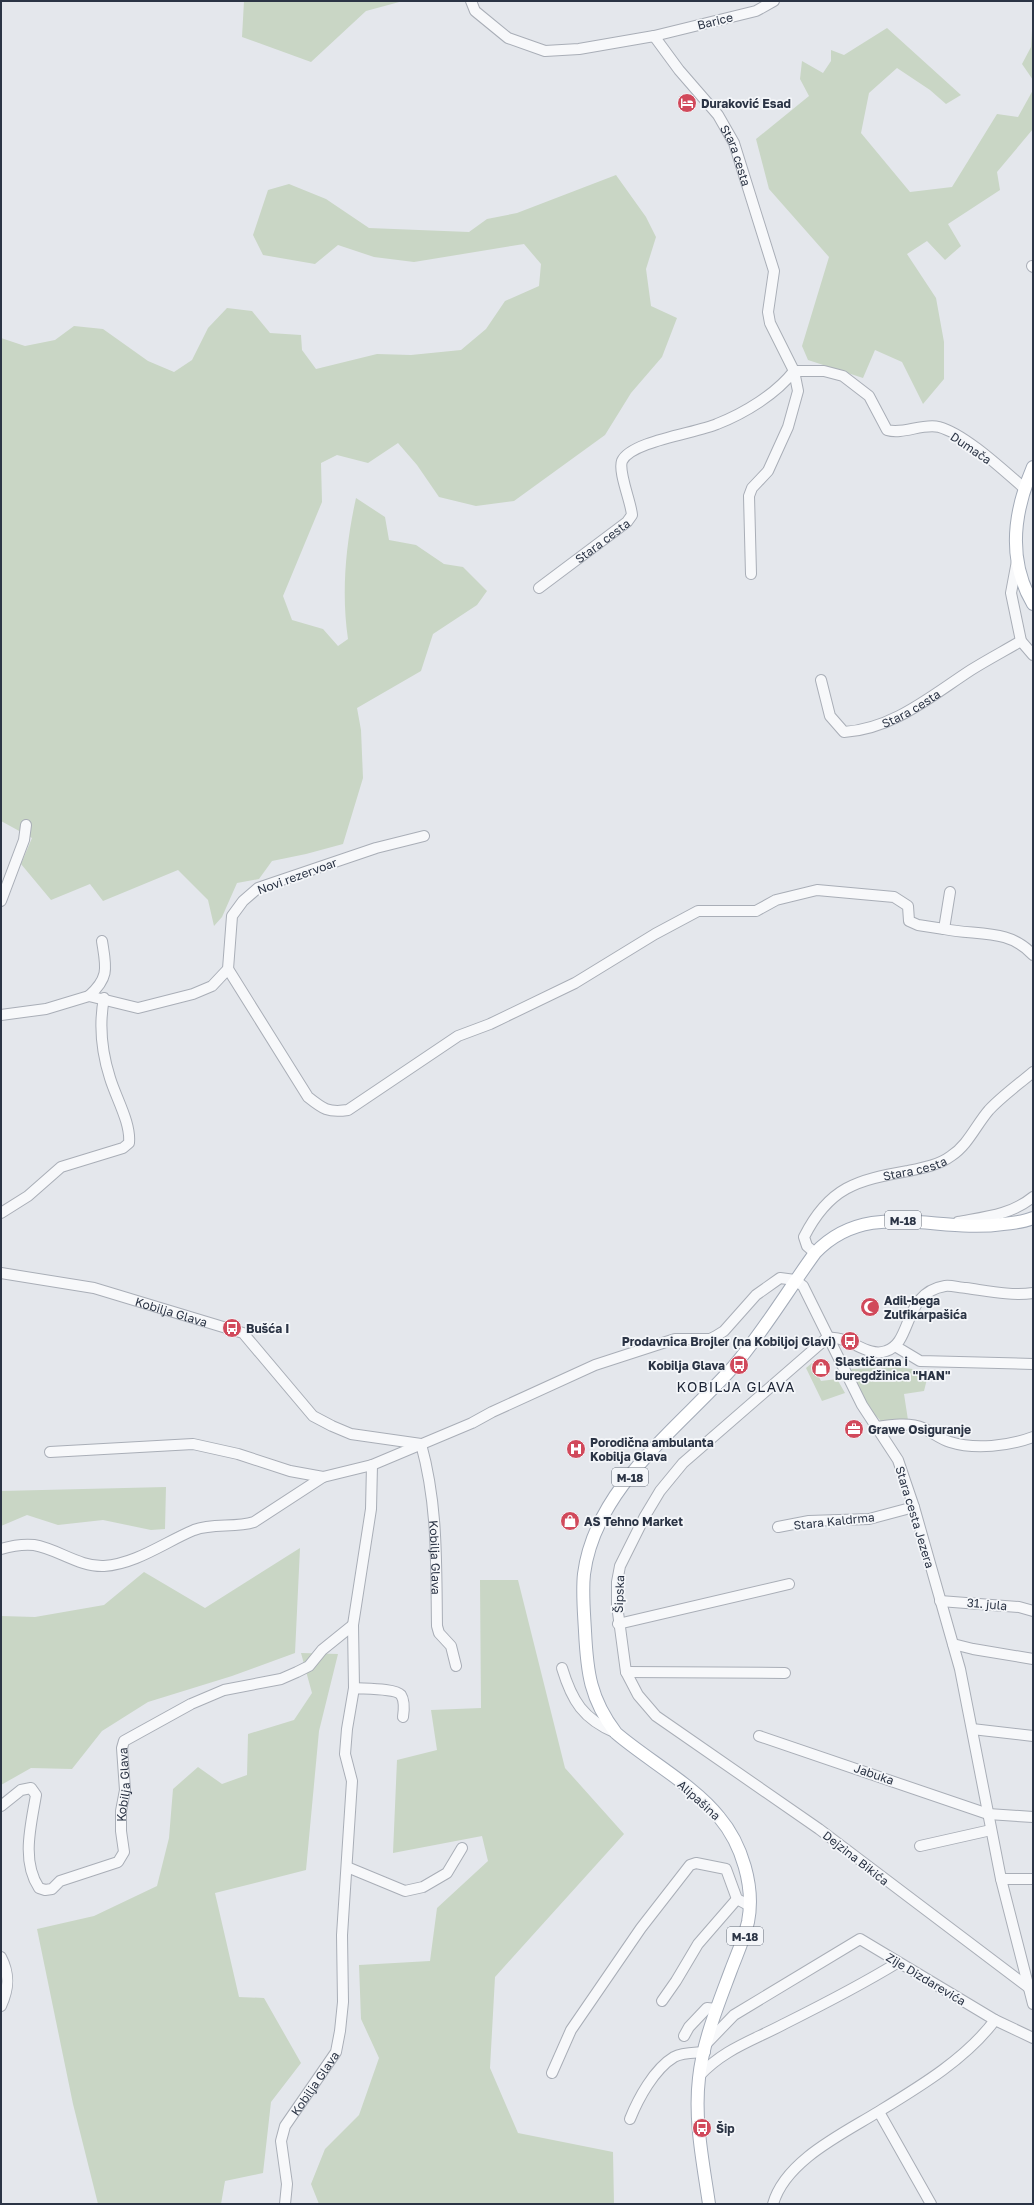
<svg xmlns="http://www.w3.org/2000/svg" width="1034" height="2205" font-family="'Golos Text',sans-serif">
  <rect width="100%" height="100%" fill="#e4e7ec"/>
  <path fill="#c9d6c5" d="M244 1H403L366 11 311 62 242 37Z
    M1033 14V80L1022 64 1031 47Z
    M887 28 961 95 946 104 930 90 897 68 869 93 861 133 910 192 952 187 997 114 1018 117 1033 90V129L997 172 1000 190 948 224 961 246 945 260 927 241 907 254 936 298 944 342V379L923 404 902 362 875 350 863 378 808 360 802 346 829 257 769 189 756 139 809 96 800 79 802 61 823 73 831 61V50L844 55Z
    M616 175 646 217 656 237 646 269 651 306 677 318 662 357 631 393 605 435 514 501 476 506 439 497 417 465 398 443 368 463 337 455 321 463 322 502 283 596 292 620 323 629 338 646 348 639C341 592 346 543 356 498L385 517 389 540 416 545 444 564 463 567 487 591 477 605 433 634 421 671 357 708 361 730 363 778 343 844 306 854 272 861 259 879 237 883 222 917 214 926 208 900 178 870 103 901 90 884 51 900 21 864 32 838 1 821V338L25 346 55 340 74 326 103 329 148 361 174 372 192 360 208 328 227 308 252 311 270 333 301 335 302 350 316 369 377 354 411 355 461 350 486 329 505 301 539 286 541 264 524 244 414 262 374 257 338 245 315 264 263 255 253 235 268 190 289 184 326 199 369 228 469 232 487 219 517 213Z
    M812 1363 821 1381 837 1379 845 1393 822 1401 806 1368Z
    M896 1367 929 1371 924 1391 904 1394 908 1420 882 1422 875 1415 847 1372 852 1369Z
    M166 1487 165 1529 151 1530 103 1520 58 1525 27 1515 1 1526V1491Z
    M300 1548 295 1653 232 1676 148 1702 102 1731 72 1769 31 1768 1 1785V1616L35 1617 104 1605 144 1572 205 1608Z
    M480 1580H518L565 1768 624 1834 495 1977 490 2068 518 2133 613 2152 614 2204H319L311 2184 325 2149 359 2115 379 2058 361 2019 359 1965 430 1961 437 1908 488 1861 482 1836 393 1853 397 1760 437 1750 431 1710 481 1708Z
    M301 1653 338 1654 319 1731 306 1870 215 1893 239 1997 264 1998 301 2063 271 2102 263 2173 225 2181 221 2204H98L73 2104 37 1929 94 1916 157 1886 169 1838 173 1789 198 1767 222 1784 247 1775 248 1734 294 1720 312 1693Z"/>
  <g fill="none" stroke-linecap="round" stroke-linejoin="round">
    <g stroke="#a9aeb7" stroke-width="12">
      <g id="minor">
        <path id="s1" d="M471 1 475 11 508 38 545 51 579 49 654 36 679 70 718 115 734 143 774 271 768 312 770 323 794 371 798 391 788 427 768 471 752 488 749 496 751 574"/>
        <path d="M654 36 756 11 774 1"/>
        <path d="M1032 266 1033 267"/>
        <path d="M1017 561 1011 593 1021 641 1033 655"/>
        <path id="s2" d="M539 588 627 522 632 515C631 502 618 472 622 461 631 441 697 433 717 424 745 413 776 394 794 371H824L843 376 869 396 887 430C903 435 922 423 939 427 965 434 1003 470 1024 488"/>
        <path id="s3" d="M821 680 830 716 844 732C893 729 931 696 971 670 987 660 1004 651 1021 641"/>
        <path d="M1 901 24 840 26 825"/>
        <path d="M944 929C976 936 1009 928 1033 955"/>
        <path d="M228 969 308 1097C323 1109 328 1113 348 1110L458 1036 490 1024 575 983 655 934 698 911H756L776 900 817 890 894 897 908 906 909 921 918 925 944 929 950 892"/>
        <path d="M89 996C110 977 106 967 102 941"/>
        <path d="M1 1015 46 1009 89 996 138 1008 193 994 212 986 228 969 232 916 243 901 258 888 376 848 424 836"/>
        <path d="M1 1213 28 1196 61 1167 123 1148 129 1143C131 1123 116 1098 110 1078 102 1053 99 1024 104 998"/>
        <path d="M958 1222C985 1217 1011 1215 1033 1197"/>
        <path id="s4" d="M815 1253 807 1246 804 1237C829 1187 857 1180 908 1171 923 1168 939 1165 951 1156 968 1145 976 1125 989 1110 1002 1096 1019 1084 1033 1072"/>
        <path id="s5" d="M1 1273 94 1288 243 1333 313 1416 332 1426 351 1434 421 1444C438 1505 436 1563 437 1626L439 1633 451 1646 456 1666"/>
        <path d="M895 1346 920 1361 1033 1364"/>
        <path d="M877 1427C890 1425 910 1422 923 1428 932 1432 940 1439 950 1442 975 1450 1009 1446 1033 1437"/>
        <path d="M50 1452 193 1444 238 1454 290 1471 323 1477 372 1465 472 1423 492 1412 595 1365 675 1339H710L716 1336 724 1331 756 1295 780 1278 795 1280 803 1286 862 1405 898 1460 914 1507 960 1669 1001 1879 1033 2004"/>
        <path d="M778 1527 809 1521 869 1519 914 1507"/>
        <path d="M1 1549C11 1546 23 1544 34 1545 58 1549 79 1567 104 1566 136 1564 165 1542 194 1530 213 1523 235 1528 254 1522L323 1477"/>
        <path d="M940 1601 1019 1607 1033 1611"/>
        <path d="M618 1624 789 1584"/>
        <path d="M953 1644 973 1649 1033 1659"/>
        <path d="M562 1668C572 1701 583 1719 616 1733"/>
        <path d="M626 1672 785 1673"/>
        <path d="M354 1688C363 1689 395 1688 401 1695 405 1701 404 1710 403 1717"/>
        <path d="M972 1729 1033 1736"/>
        <path d="M759 1736 988 1814 1033 1817"/>
        <path id="s6" d="M1 1806 21 1790 31 1788 36 1795C31 1825 21 1861 39 1888L45 1890 52 1889 60 1881 118 1862 124 1852 121 1831V1811L125 1790 122 1748 124 1741 191 1704 224 1690 281 1679 297 1672 309 1666 322 1650 353 1625"/>
        <path d="M920 1846 991 1830"/>
        <path d="M347 1867 405 1891 423 1887 447 1873 462 1848"/>
        <path d="M1001 1879H1033"/>
        <path d="M1 1957C10 1974 9 1989 1 2006"/>
        <path d="M1028 1987 819 1829 656 1716 638 1695 626 1672 617 1605V1582L620 1566 645 1516 660 1491 683 1463 828 1337C832 1338 836 1338 840 1339 855 1342 870 1357 886 1351 913 1343 902 1293 945 1286 951 1285 960 1288 966 1288 988 1291 1011 1296 1033 1293"/>
        <path d="M662 2001 676 1981 698 1944 737 1899"/>
        <path d="M684 2036 689 2027 707 2008 716 2009"/>
        <path d="M706 2044 734 2015 860 1939 995 2020 1033 2038"/>
        <path d="M552 2073 571 2030 641 1928 690 1865 696 1863 726 1869 737 1899 750 1906"/>
        <path d="M699 2076C724 2049 752 2041 784 2024 822 2005 861 1985 897 1963"/>
        <path d="M879 2112 931 2204"/>
        <path d="M630 2119C638 2099 654 2069 674 2057 683 2052 695 2053 705 2052"/>
        <path id="s7" d="M285 2204 287 2184 281 2141 285 2126 336 2052 340 2031 343 2002 342 1935 352 1781 345 1754 347 1729 354 1688 353 1625 371 1509 372 1465"/>
        <path d="M773 2204C785 2161 842 2134 878 2112 919 2087 966 2059 995 2020"/>
      </g>
    </g>
    <g stroke="#a3abb8" stroke-width="14">
      <path id="major" d="M1033 467C1014 511 1007 560 1033 604
        M709 2204C703 2162 694 2120 699 2078 703 2041 718 2005 731 1970 737 1954 744 1939 748 1922 755 1887 742 1844 719 1817 695 1786 646 1759 616 1733 590 1699 587 1672 585 1631 584 1612 582 1592 584 1574 595 1487 680 1427 734 1366 764 1331 788 1290 815 1253 868 1197 937 1234 1003 1224 1014 1223 1024 1222 1033 1218"/>
    </g>
    <use href="#minor" stroke="#f7f8fa" stroke-width="10"/>
    <use href="#major" stroke="#fff" stroke-width="12"/>
  </g>
  <defs>
    <g id="hotel-disc" transform="scale(1)"><circle r="9.5" fill="#d1495b" stroke="#f4f6f9"/><path d="M-6-4.5h1.5V1H6V5H4.5V3h-9V5H-6ZM-4 0a1.8 1.8 0 1 1 3.6 0ZM.5 0V-2.5h3Q6-2.5 6 0Z" fill="#fff"/></g>
    <g id="mosque-disc" transform="scale(1)"><circle r="9.5" fill="#d1495b" stroke="#f4f6f9"/><path d="M3.5-4.9A6 6 0 1 0 3.5 4.9A5 5 0 1 1 3.5-4.9Z" fill="#fff"/></g>
    <g id="bus-disc" transform="scale(1)"><circle r="9.5" fill="#d1495b" stroke="#f4f6f9"/><path d="M-5-6H5V4H4V6H2V4H-2V6H-4V4H-5ZM-3.5-4V0h7V-4ZM-3.5 1.2v1.5H-2V1.2ZM2 1.2v1.5H3.5V1.2Z" fill="#fff"/></g>
    <g id="shop-disc" transform="scale(1)"><circle r="9.5" fill="#d1495b" stroke="#f4f6f9"/><path d="M-5-2.5h2.3a2.7 3.5 0 0 1 5.4 0H5L5.5 6h-11ZM-1.5-2.5h3a1.5 2.3 0 0 0-3 0Z" fill="#fff"/></g>
    <g id="office-disc" transform="scale(1)"><circle r="9.5" fill="#d1495b" stroke="#f4f6f9"/><path d="M-6-3h4V-5.5h4V-3h4V5H-6ZM-1-4.5V-3h2v-1.5ZM-6 0V1H6V0Z" fill="#fff"/></g>
    <g id="hospital-disc" transform="scale(1)"><circle r="9.5" fill="#d1495b" stroke="#f4f6f9"/><path d="M-5-5h3v3.5h4V-5h3V5h-3V1.5h-4V5h-3Z" fill="#fff"/></g>
  </defs>
  <g fill-rule="evenodd">
    <use href="#hotel-disc" x="687" y="103"/>
    <use href="#mosque-disc" x="870" y="1307"/>
    <use href="#bus-disc" x="232" y="1328"/>
    <use href="#bus-disc" x="850" y="1341"/>
    <use href="#bus-disc" x="739" y="1365"/>
    <use href="#shop-disc" x="821" y="1368"/>
    <use href="#office-disc" x="854" y="1429"/>
    <use href="#hospital-disc" x="576" y="1449"/>
    <use href="#shop-disc" x="570" y="1521"/>
    <use href="#bus-disc" x="702" y="2128"/>
  </g>
  <g text-anchor="middle" dominant-baseline="central" stroke-width="3.5" stroke-linejoin="round" paint-order="stroke">
    <g fill="#f4f6f9" stroke="#676e7b" stroke-width="1">
      <rect x="885" y="1211" width="36" height="18" rx="3"/>
      <rect x="612" y="1468" width="36" height="18" rx="3"/>
      <rect x="727" y="1927" width="36" height="18" rx="3"/>
    </g>
    <g font-size="11" font-weight="bold" fill="#2b3445">
      <text x="903" y="1220">M-18</text>
      <text x="630" y="1477">M-18</text>
      <text x="745" y="1936">M-18</text>
    </g>
    <g font-size="12" fill="#2b3445" stroke="#f4f6f9">
      <text transform="translate(715 21) rotate(-14)">Barice</text>
      <text stroke="none"><textPath href="#s1" startOffset="349">Stara cesta</textPath></text>
      <text transform="translate(971 448) rotate(34)">Dumača</text>
      <text stroke="none"><textPath href="#s2" startOffset="79">Stara cesta</textPath></text>
      <text stroke="none"><textPath href="#s3" startOffset="130">Stara cesta</textPath></text>
      <text transform="translate(297 876) rotate(-20)">Novi rezervoar</text>
      <text stroke="none"><textPath href="#s4" startOffset="157">Stara cesta</textPath></text>
      <text stroke="none"><textPath href="#s5" startOffset="175">Kobilja Glava</textPath></text>
      <text transform="translate(915 1517) rotate(73)">Stara cesta Jezera</text>
      <text transform="translate(834 1521) rotate(-6)">Stara Kaldrma</text>
      <text stroke="none"><textPath href="#s5" startOffset="586">Kobilja Glava</textPath></text>
      <text transform="translate(619 1594) rotate(-88)">Šipska</text>
      <text transform="translate(987 1604) rotate(5)">31. jula</text>
      <text transform="translate(874 1774) rotate(19)">Jabuka</text>
      <text stroke="none"><textPath href="#s6" startOffset="305">Kobilja Glava</textPath></text>
      <text transform="translate(699 1800) rotate(42)">Alipašina</text>
      <text transform="translate(856 1858) rotate(38)">Dejzina Bikića</text>
      <text transform="translate(926 1979) rotate(31)">Zije Dizdarevića</text>
      <text stroke="none"><textPath href="#s7" startOffset="131">Kobilja Glava</textPath></text>
    </g>
    <g font-size="12" font-weight="bold" fill="#2b3445" stroke="#f4f6f9" text-anchor="start">
      <text x="701" y="103">Duraković Esad</text>
      <text x="884" y="1300">Adil-bega<tspan x="884" dy="14">Zulfikarpašića</tspan></text>
      <text x="246" y="1328">Bušća I</text>
      <text x="836" y="1341" text-anchor="end">Prodavnica Brojler (na Kobiljoj Glavi)</text>
      <text x="835" y="1361">Slastičarna i<tspan x="835" dy="14">buregdžinica "HAN"</tspan></text>
      <text x="725" y="1365" text-anchor="end">Kobilja Glava</text>
      <text x="868" y="1429">Grawe Osiguranje</text>
      <text x="590" y="1442">Porodična ambulanta<tspan x="590" dy="14">Kobilja Glava</tspan></text>
      <text x="584" y="1521">AS Tehno Market</text>
      <text x="716" y="2128">Šip</text>
    </g>
    <g font-size="14" letter-spacing="1" fill="#1d2536" stroke="#f4f6f9">
      <text x="736" y="1386">KOBILJA GLAVA</text>
    </g>
  </g>
  <rect width="1034" height="2205" fill="none" stroke="#2b3445" stroke-width="4"/>
</svg>
